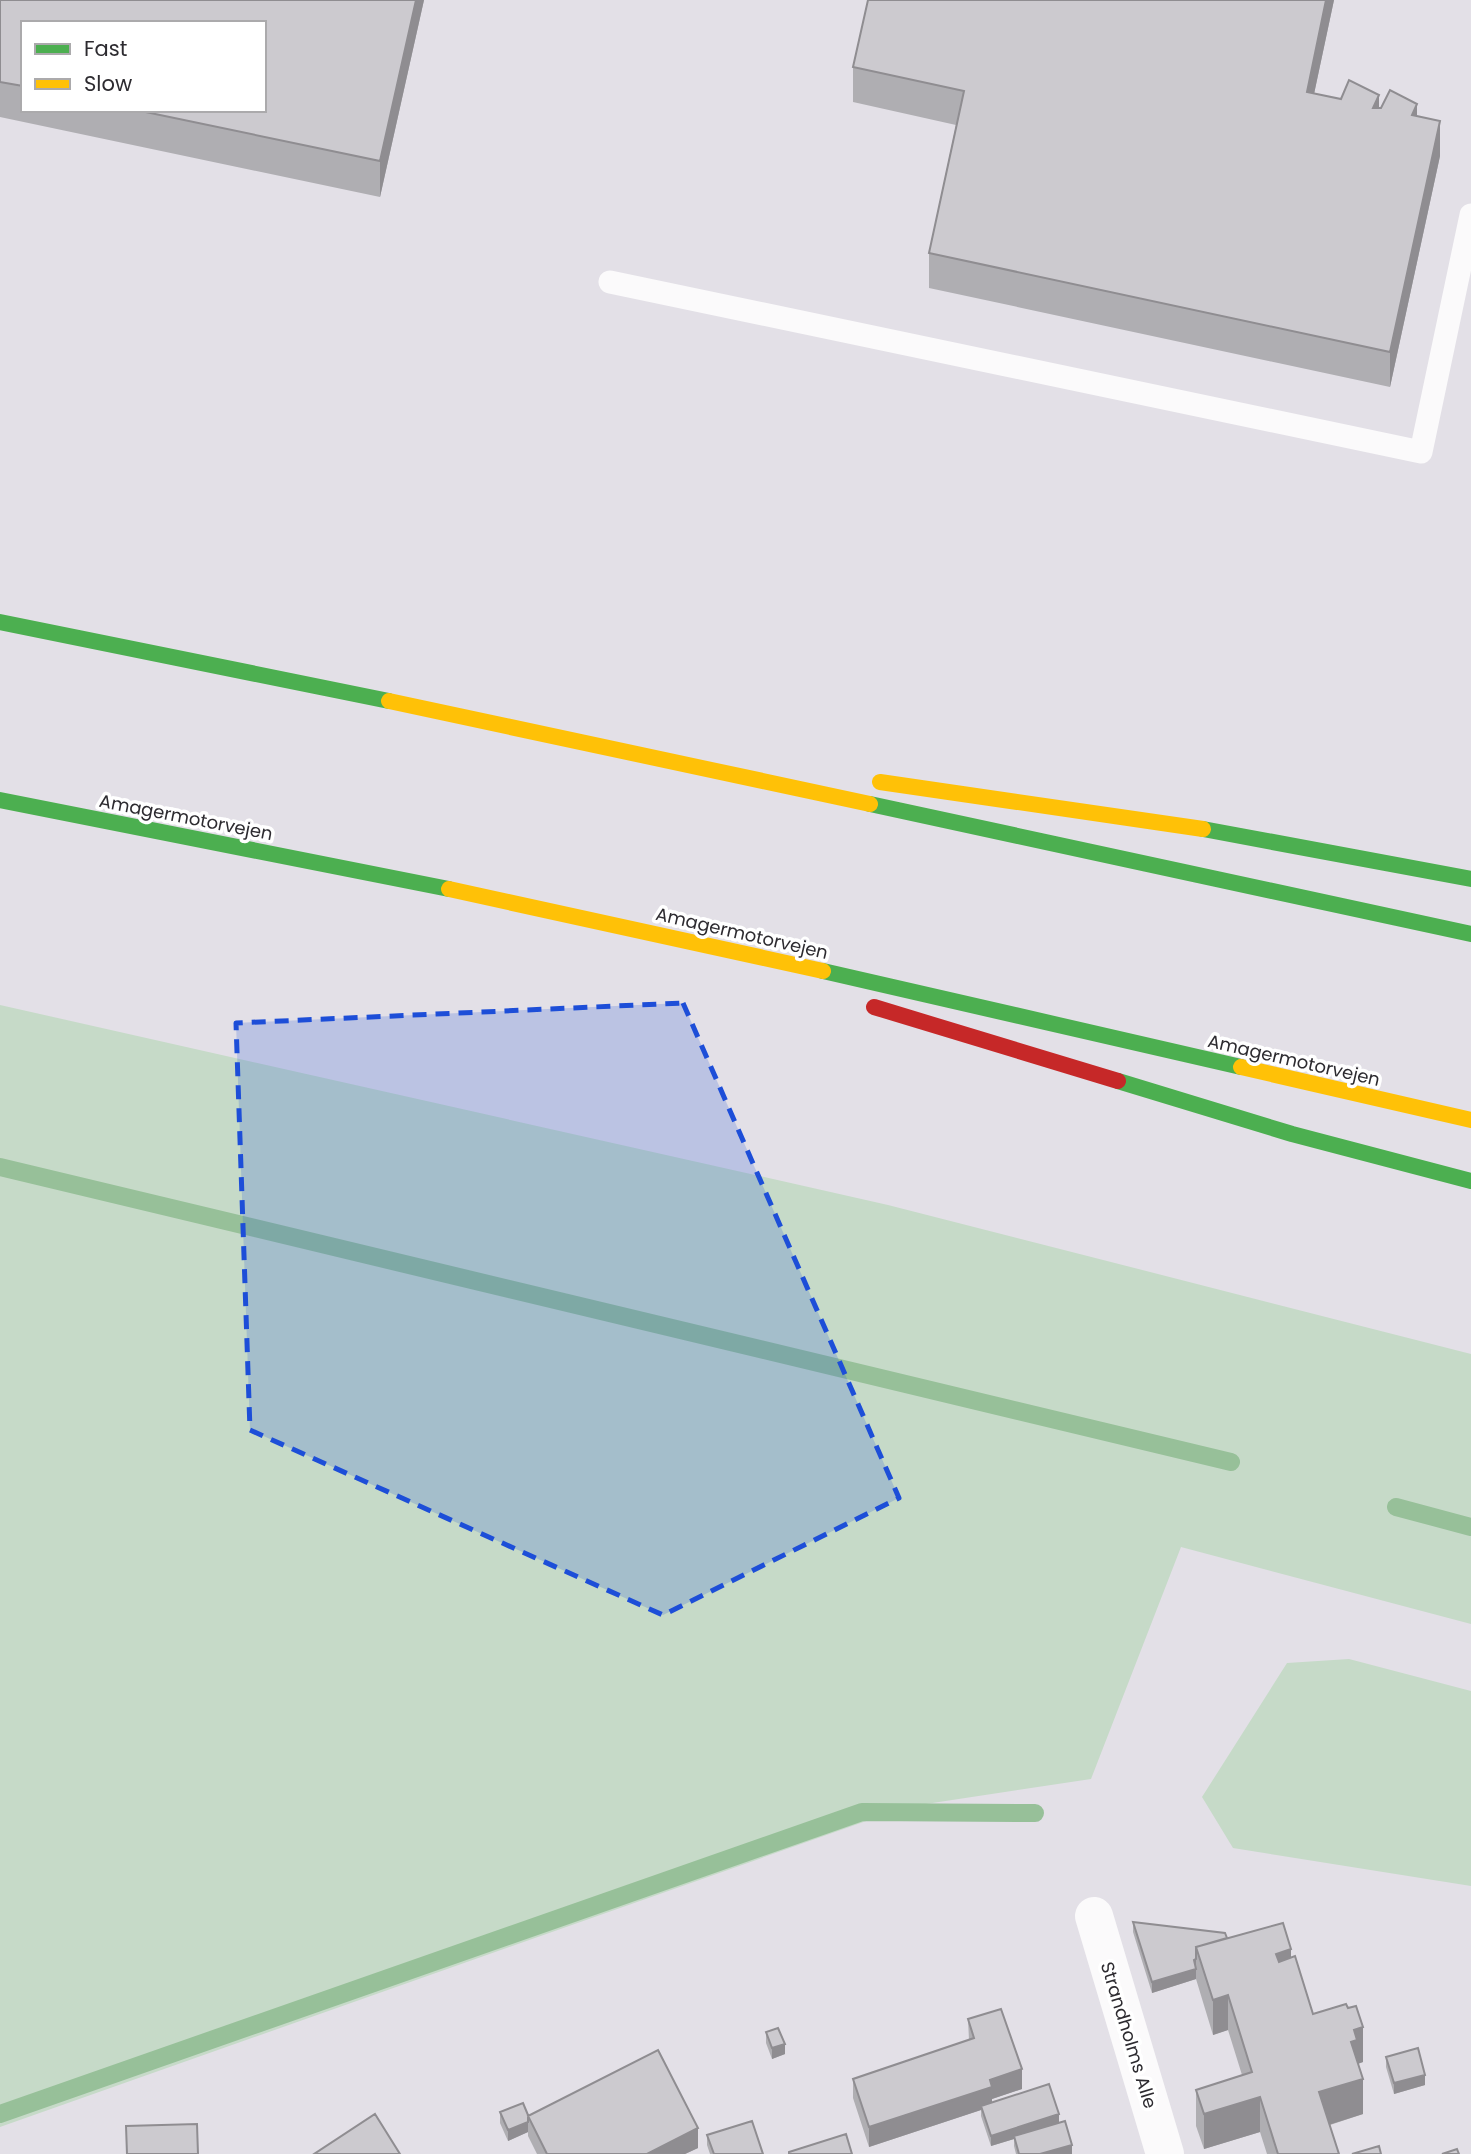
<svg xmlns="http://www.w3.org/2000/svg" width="1471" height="2154" font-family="Poppins,sans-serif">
  <rect width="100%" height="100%" fill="#e3e0e7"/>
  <path fill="#c6dac8" d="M0 1005 888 1205 1471 1354V1624L1181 1547 1091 1779 906 1807 0 2127Z
    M1349 1659 1471 1691V1886L1233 1848 1202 1797 1287 1663Z"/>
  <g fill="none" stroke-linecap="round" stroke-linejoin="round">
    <path stroke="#97c099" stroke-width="18" d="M0 1167 1231 1462
      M1396 1507 1471 1527
      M0 2114 862 1812 1035 1813"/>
    <path stroke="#fbfafb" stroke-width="23" d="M610 282 1421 452 1471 215"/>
    <path stroke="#fbfafb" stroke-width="38" d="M1094 1916 1165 2154"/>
    <path stroke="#4caf50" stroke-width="16" d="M0 622 389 701
      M0 800 449 889
      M870 804 1471 934
      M1203 829 1471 879
      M823 971 1241 1067
      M1118 1081 1292 1134 1471 1181"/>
    <path stroke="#ffc107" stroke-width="16" d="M389 701 870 804
      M880 782 1203 829
      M449 889 823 971
      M1241 1067 1471 1120"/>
    <path stroke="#c62828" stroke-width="16" d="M874 1007 1118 1081"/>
  </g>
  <path fill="#afaeb2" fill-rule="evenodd" d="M0 0H424L380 197 0 117ZM23 23 264 110H23Z
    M1334 0 1314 94 1417 116 1440 156 1390 387 929 288V253L956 125 853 102V67Z
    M1133 1922 1227 1938 1291 1958 1313 2014 1363 2062 1358 2064 1363 2114 1330 2125 1339 2154H1267L1260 2132 1204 2149 1196 2126V2090L1242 2075 1228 2030 1213 2035 1196 1979 1152 1993 1133 1932Z
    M968 2019 1022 2089 992 2099V2102L1059 2123 1072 2154H1016L1014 2146V2139L991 2146 981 2116V2110L869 2147 853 2098V2079L969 2040Z
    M766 2032 785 2054 772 2059 766 2043Z
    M1386 2057 1425 2085 1394 2094 1386 2067Z
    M500 2112 528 2115 698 2148 685 2154H537L528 2136V2132L508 2141 500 2123Z
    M707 2135 763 2154H710L707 2145Z"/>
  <path fill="#8f8d91" d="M416 0H424L380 197V161Z
    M1326 0H1334L1307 127V92Z
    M1379 95V130L1373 108Z
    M1417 104V139L1412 115Z
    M1440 121V156L1390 387V352Z
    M1291 1949V1984L1276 1989V1954Z
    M1196 1959V1979L1152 1993V1982Z
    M1228 1995V2030L1213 2035V2000Z
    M1363 2027V2062L1357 2064 1351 2042 1354 2030Z
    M785 2044V2054L772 2059V2048Z
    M1022 2069V2089L992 2099V2107L981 2106V2110L869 2147V2127L990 2080Z
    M1425 2075V2085L1394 2094V2083Z
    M1363 2079V2114L1319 2128V2092Z
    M1260 2097V2132L1204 2149V2114Z
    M1059 2114V2124L1014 2136V2139L991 2146V2136Z
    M528 2122V2132L508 2141V2130Z
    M698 2128V2148L685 2154H647Z
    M1072 2145V2154H1040Z"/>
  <path fill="#cccacf" stroke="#8f8d91" stroke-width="2" d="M0 0H416L380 161 136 110H264V23H23V86L0 82Z
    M868 0H1326L1307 92 1341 99 1349 80 1379 95 1373 108H1381L1390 90 1417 104 1412 115 1440 121 1390 352 929 253 964 91 853 67Z
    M1133 1922 1225 1933 1227 1938 1196 1947V1959L1194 1960 1196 1969 1152 1982Z
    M1283 1923 1291 1949 1276 1954 1279 1962 1295 1956 1313 2014 1346 2004 1348 2008 1356 2006 1363 2027 1354 2030 1357 2040 1351 2042 1363 2079 1319 2092 1339 2154H1278L1260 2097 1204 2114 1196 2090 1252 2072 1228 1995 1213 2000 1196 1947Z
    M1001 2009 1022 2069 990 2080 992 2087 869 2127 853 2079 974 2038 968 2019Z
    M778 2028 785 2044 772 2048 766 2032Z
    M1418 2048 1425 2075 1394 2083 1386 2057Z
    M658 2050 698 2128 647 2154H547L528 2116Z
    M1049 2084 1059 2114 991 2136 981 2106Z
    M523 2103 528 2115V2122L508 2130 500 2112Z
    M375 2114 400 2154H314Z
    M752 2121 763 2154H714L707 2135Z
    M1065 2121 1072 2145 1040 2154H1019L1014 2136Z
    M197 2124 198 2154H127L126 2126Z
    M846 2134 852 2154H789V2152Z
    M1379 2146 1381 2154H1352Z
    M1457 2149 1459 2154H1442Z"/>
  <path fill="#1d4ed8" fill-opacity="0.2" stroke="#1d4ed8" stroke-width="5" stroke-dasharray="14 9" stroke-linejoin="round" d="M683 1003 899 1498 663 1615 250 1430 236 1023Z"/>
  <g text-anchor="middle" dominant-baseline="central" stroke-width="7" stroke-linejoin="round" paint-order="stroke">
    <g font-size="18" fill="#2d2b30" stroke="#fff">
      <text transform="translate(186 817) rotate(11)">Amagermotorvejen</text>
      <text transform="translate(742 933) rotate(13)">Amagermotorvejen</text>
      <text transform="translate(1294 1060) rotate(13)">Amagermotorvejen</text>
      <text transform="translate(1129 2035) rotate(73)">Strandholms Alle</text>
    </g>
  </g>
  <rect x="21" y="21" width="245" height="91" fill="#ffffff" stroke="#abaaac" stroke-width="2"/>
  <rect x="35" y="44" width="35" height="10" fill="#4caf50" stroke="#abaaac" stroke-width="2"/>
  <text x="84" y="56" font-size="21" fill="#2d2b30">Fast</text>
  <rect x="35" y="79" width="35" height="10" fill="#ffc107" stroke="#abaaac" stroke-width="2"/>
  <text x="84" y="91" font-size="21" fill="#2d2b30">Slow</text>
</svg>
